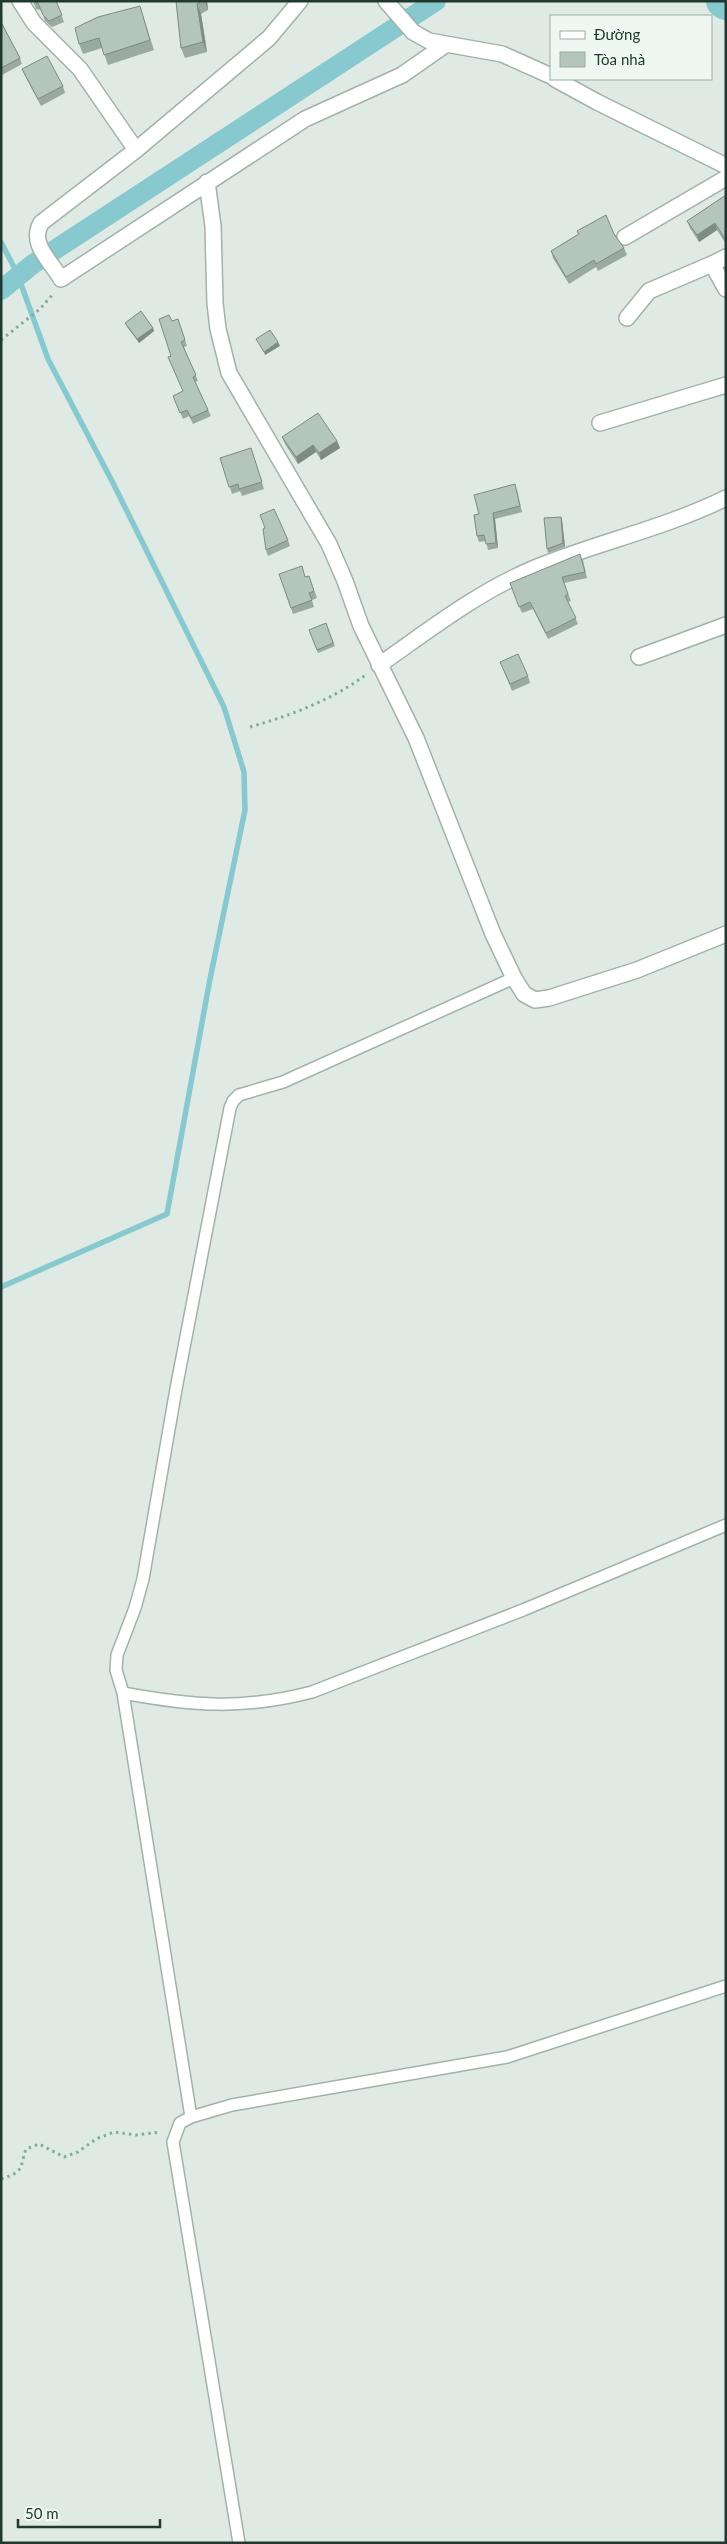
<svg xmlns="http://www.w3.org/2000/svg" width="727" height="2544" font-family="Lato,sans-serif">
  <rect width="100%" height="100%" fill="#dfeae4"/>
  <g fill="none" stroke-linecap="round" stroke-linejoin="round">
    <path stroke="#87c9cf" stroke-width="5.5" d="M1 242 17 273 48 359 113 483 224 707 244 772 245 810 210 979 167 1214 1 1287"/>
    <path stroke="#87c9cf" stroke-width="20" d="M1 290 33 264 436 1"/>
    <path stroke="#87c9cf" stroke-width="34" d="M723 1 726 3"/>
    <g stroke="#a2b2ab" stroke-width="14">
      <path id="lane" d="M123 1693C193 1706 243 1710 312 1692L523 1610 726 1525
        M191 2117 123 1693 116 1670 117 1655 135 1608 143 1579 176 1389 230 1108 233 1101 239 1095 283 1082 514 978
        M239 2543 173 2142 180 2123 191 2117 232 2105 507 2057 726 1986"/>
    </g>
    <g stroke="#a2b2ab" stroke-width="18">
      <path id="street" d="M20 1 34 23 80 69 136 150
        M300 1 269 38 136 150 41 223C29 244 51 261 61 279L305 119 402 75 445 45
        M386 1 413 32 429 41 502 54 551 76
        M555 79 597 102 726 166
        M207 182 213 226 215 303 218 329 229 373 329 544 345 581 361 626 416 738 493 934 514 978 524 994 535 1000 549 998 637 970 726 934
        M625 237 726 178
        M726 257 712 264 726 289
        M627 318 649 291 712 264
        M600 423 726 385
        M639 657 726 625
        M379 665C428 631 475 594 530 570 594 543 663 529 726 498"/>
    </g>
    <path stroke="#80ad9c" stroke-width="3" stroke-dasharray="2.5 4" stroke-linecap="butt" d="M1 340 40 309 54 293
      M250 727C292 715 332 700 367 674
      M1 2179C24 2171 19 2171 26 2149L39 2144 64 2157 78 2152 96 2139 114 2132 136 2135 161 2132"/>
    <use href="#lane" stroke="#fff" stroke-width="11"/>
    <use href="#street" stroke="#fff" stroke-width="15"/>
  </g>
  <path fill="#9ba9a3" d="M33 1H56L64 22 52 27 45 21 41 10 36 9Z
    M176 1H207L208 10 201 14 207 52 185 58 181 48Z
    M143 16 154 50 108 65 102 48 83 54 79 44Z
    M1 22 20 58 22 64 2 75Z
    M22 69 63 86 65 93 41 106 25 76Z
    M726 195V244L717 230 699 242 690 228 687 221Z
    M577 231 614 234 624 248 627 255 598 271 596 267 569 284 553 258 551 251 578 234Z
    M178 319 187 346 184 347 198 381 195 382 211 416 193 424 189 416 183 419 173 396 183 391 168 357 171 356 172 321Z
    M125 323 153 328 154 331 139 343 127 327Z
    M282 437 337 441 340 448 321 460 316 452 298 464 285 444Z
    M251 448 264 489 242 496 240 491 232 494 220 458Z
    M517 490 522 512 495 519 498 548 488 550 486 541 479 542 477 536 479 514Z
    M561 517 562 520 565 547 548 553 547 549Z
    M288 540 290 546 268 556 266 550Z
    M583 560 587 578 564 583 571 601 568 602 578 624 548 639 533 609 522 613 510 583Z
    M279 574 306 577 309 576 317 598 312 600 314 607 293 614Z
    M326 623 335 646 318 653 309 630Z
    M503 669 528 676 530 683 512 691Z"/>
  <path fill="#7e8a84" d="M205 1H207L208 10Z
    M197 4 201 14 207 52 203 42Z
    M715 223 717 230 699 242 697 235Z
    M153 328 154 331 139 343 137 339Z
    M278 342 280 346 265 355 264 352Z
    M337 441 340 448 321 460 319 453Z
    M313 445 316 452 298 464 296 457Z
    M493 513 495 519 498 548 496 543Z
    M561 517 562 520 565 547 563 543Z"/>
  <path fill="#b4c5bd" stroke="#7e8a84" d="M33 1H56L62 15 49 21 43 15 38 3 34 2Z
    M176 1H201L197 4 203 42 181 48Z
    M140 6 150 40 104 55 99 38 79 44 75 28 98 17Z
    M1 22 20 58 1 68Z
    M47 56 63 86 38 99 22 69Z
    M726 195V239H725L715 223 697 235 687 221Z
    M606 215 614 234 624 248 596 264 594 260 566 277 551 251 579 234 577 231Z
    M141 311 153 328 137 339 125 323Z
    M169 315 172 321 178 319 185 340 181 342 196 375 193 377 208 410 191 418 187 410 180 413 173 396 183 391 168 357 171 356 159 319Z
    M270 330 278 342 264 352 256 339Z
    M318 413 337 441 319 453 313 445 296 457 282 437Z
    M251 448 262 482 239 489 238 484 229 487 220 458Z
    M515 484 520 506 493 513 496 543 486 544 484 535 477 536 474 515 479 514 474 495Z
    M274 509 288 540 266 550 263 529 265 528 260 515Z
    M561 517 563 543 547 549 544 518Z
    M580 554 585 572 562 577 568 594 565 596 576 618 546 633 530 602 519 607 510 583Z
    M302 566 305 577 309 576 314 591 309 593 312 600 291 608 279 574Z
    M326 623 333 643 317 650 309 630Z
    M518 654 528 676 510 684 500 662Z"/>
  <rect width="727" height="2544" fill="none" stroke="#203a31" stroke-width="5"/>
  <rect x="550" y="15" width="162" height="65" fill="#eff7f2" stroke="#9caba5"/>
  <rect x="560" y="31" width="25" height="8" fill="#ffffff" stroke="#9caba5"/>
  <text x="594" y="40" font-size="15" fill="#203a31">Đường</text>
  <rect x="560" y="52" width="25" height="15" fill="#b4c5bd" stroke="#9caba5"/>
  <text x="594" y="65" font-size="15" fill="#203a31">Tòa nhà</text>
  <path d="M18 2519v8h142v-8" fill="none" stroke="#203a31" stroke-width="2.5"/>
  <text x="25" y="2519" font-size="15" fill="#203a31" stroke="#eff7f2" stroke-width="4" paint-order="stroke">50 m</text>
</svg>
